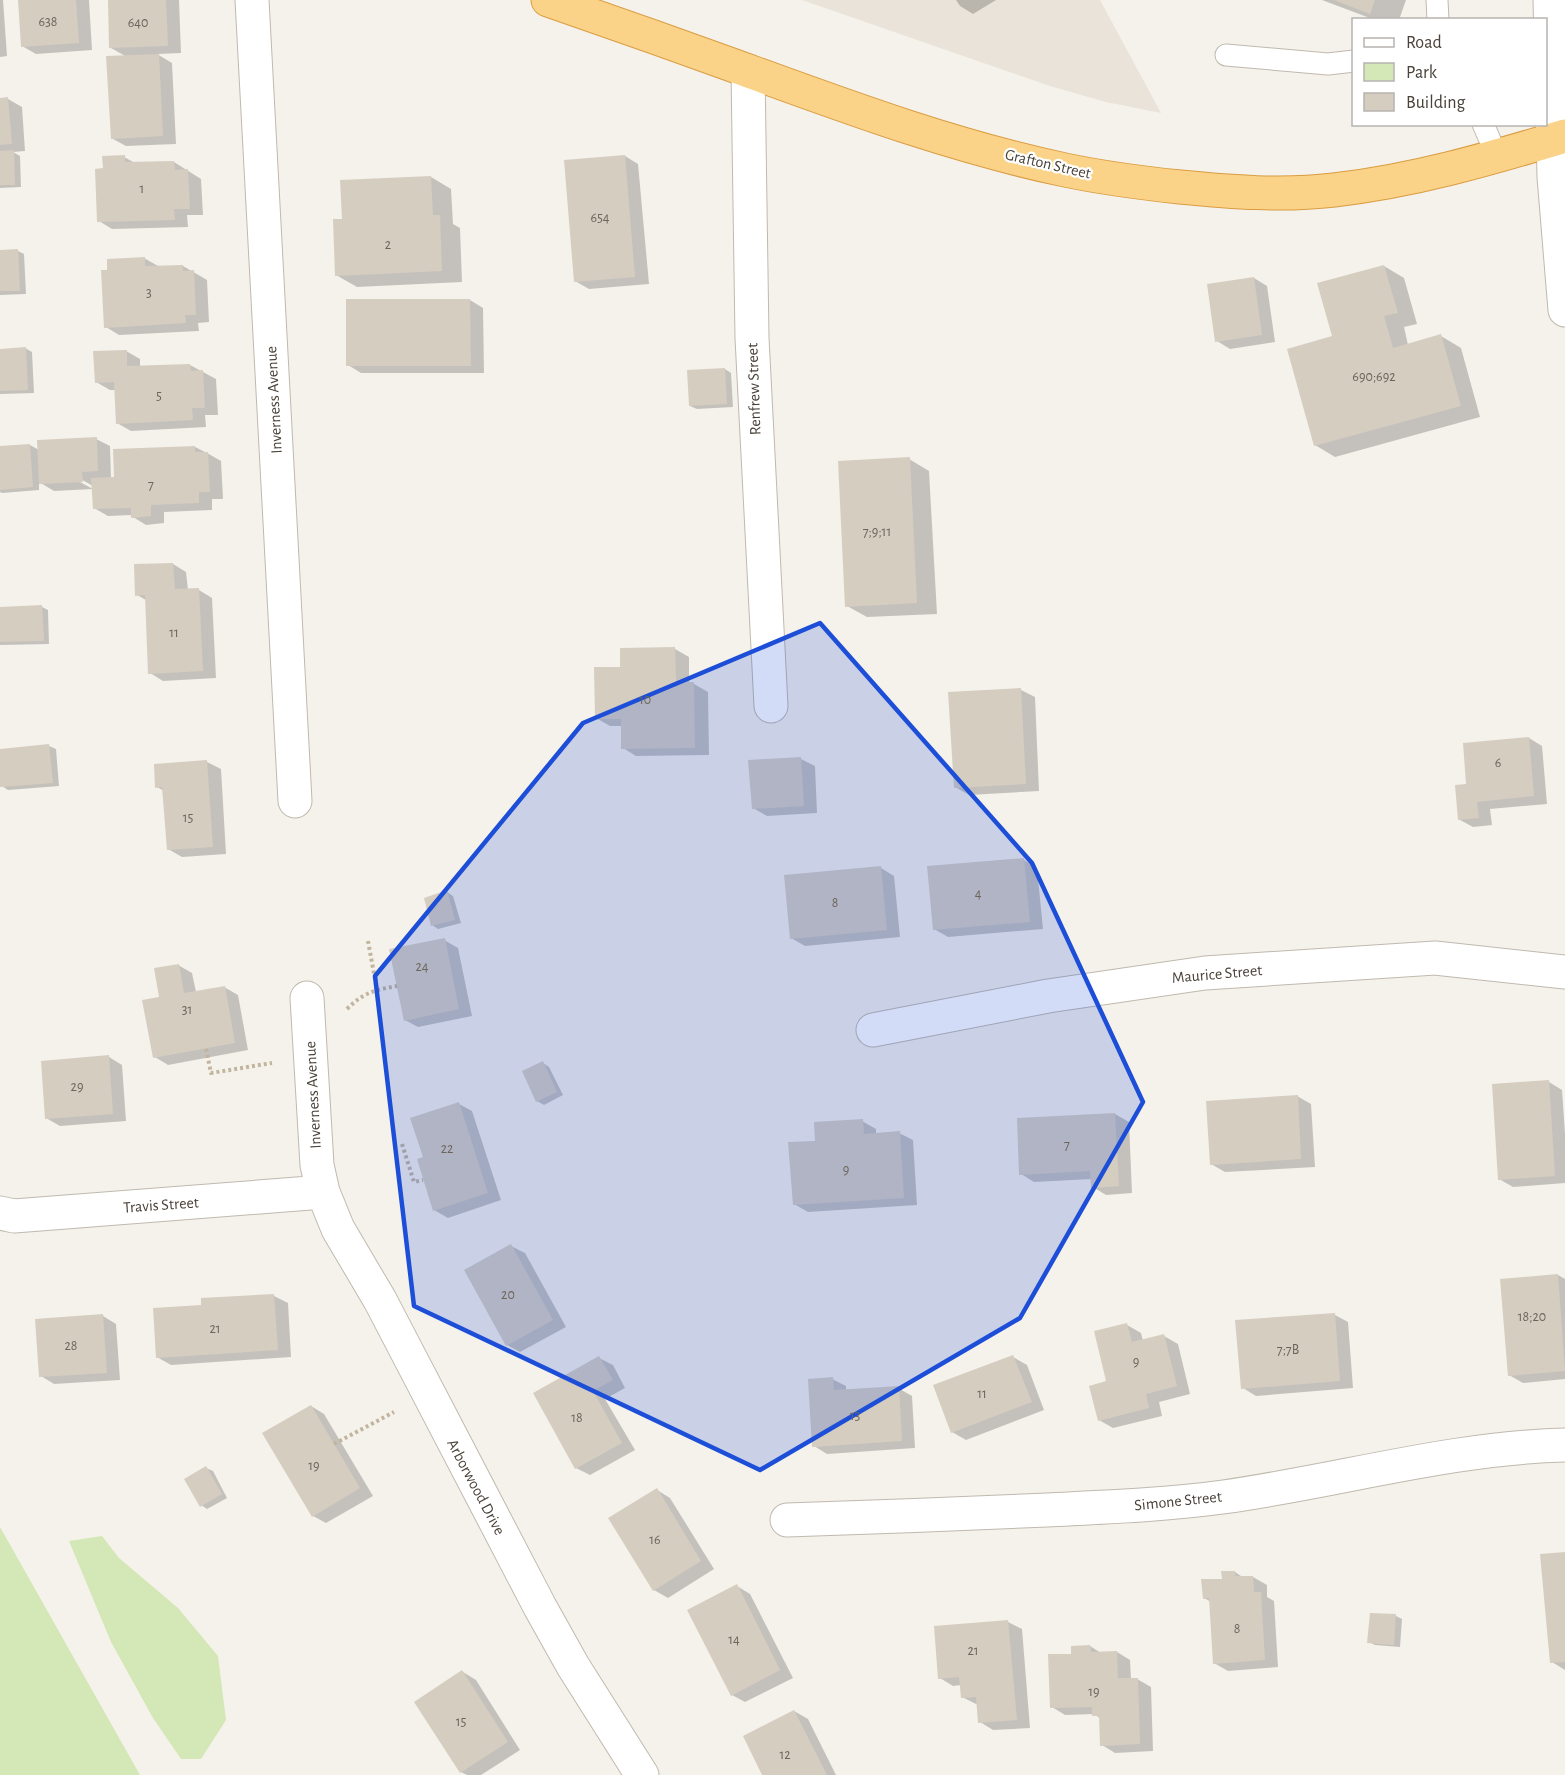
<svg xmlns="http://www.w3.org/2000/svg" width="1565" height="1775" font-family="'Alegreya Sans',sans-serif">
  <rect width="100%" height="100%" fill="#f5f2eb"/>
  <path fill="#e9e3d9" d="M802 0H1100L1161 113 1106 102 1050 86Z"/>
  <path fill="#d3e8b6" d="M0 1527 140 1775H0Z
    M102 1536 119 1558 178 1608 218 1656 226 1720 201 1759H181L153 1718 111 1642 69 1541Z"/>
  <path fill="#0003" d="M0 0H3L7 56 0 57Z
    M20 0H89L92 50 36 54 22 46Z
    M109 0H179L181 53 157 54 172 63 176 144 126 146 113 139 127 57 111 48Z
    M956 0H996L973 14 960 6Z
    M1322 0H1406L1399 20H1375Z
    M0 99H8L22 107 25 151 13 152 20 156 21 187 0 188Z
    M625 156 638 164 649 284 589 289 575 281Z
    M124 157 135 163 174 162 201 179 203 215H187L188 227 112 229 99 221 105 169Z
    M431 177 451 189 453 224 460 228 462 282 357 287 336 275 344 220Z
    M18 251 24 254 26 294 0 295V252Z
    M144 258 158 266H183L207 280 209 322 198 323 199 331 119 335 106 327Z
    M1384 266 1404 278 1417 324 1404 327 1408 345 1441 336 1461 348 1480 417 1335 457 1315 445Z
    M1254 278 1267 286 1275 342 1230 349 1217 341Z
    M470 300 483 308 484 373H361L348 365Z
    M25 348 32 352 34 393 0 394V350Z
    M126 351 140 359V367L190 365 216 379 218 415H205L206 427 131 431 117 423 116 390H110L96 382Z
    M725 369 731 373 733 407 697 409 690 406Z
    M96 439 110 446 111 479 195 447 207 453 221 461 223 499H212V510L164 512V523L146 525 133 517 132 515 108 516 94 508 93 486 77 477 76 480 93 489 54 491 39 482V490L2 493 0 492V447L30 445 39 450Z
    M909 459 929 471 937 614 867 617 847 606Z
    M173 564 186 572 188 590H199L212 598 216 678 163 681 150 673 146 600 137 595Z
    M42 607 48 610 49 644 0 645V608Z
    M621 649H675L689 657V684H694L708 692 709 755 636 756 623 748V726H610L596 718 621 668Z
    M1021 690 1035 697 1039 791 969 795 955 787Z
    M1529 738 1542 746 1547 804 1490 809 1492 825 1473 827 1460 820 1468 785Z
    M49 746 56 749 59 786 8 790 2 786 0 750Z
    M801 759 815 766 817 813 767 816 753 808Z
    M207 762 221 769 226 854 182 857 168 849 164 791 157 787Z
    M1024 860 1037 868 1043 929 948 937 934 929Z
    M881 868 894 876 900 937 805 946 791 938Z
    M447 892 453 896 461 923 438 929 432 925Z
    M444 940 458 948 472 1016 418 1027 405 1020Z
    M178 965 192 973 196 992 224 987 238 995 248 1050 168 1065 155 1057 161 998Z
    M109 1057 122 1065 126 1121 60 1126 46 1118Z
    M543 1063 549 1067 563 1095 544 1105 537 1101Z
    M1549 1082 1562 1090 1565 1134V1183L1513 1187 1499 1179Z
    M1297 1096 1311 1104 1315 1167 1225 1172 1211 1164Z
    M459 1104 472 1111 501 1200 448 1218 434 1210 425 1158Z
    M1115 1114 1129 1122 1132 1193 1106 1195 1093 1187 1092 1179 1034 1182 1021 1174 1018 1119Z
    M862 1121 876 1129V1135L899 1133 913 1140 917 1205 808 1212 794 1204 817 1142Z
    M511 1246 525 1253 566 1327 520 1352 507 1345Z
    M1558 1275 1565 1279V1379L1523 1383 1509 1375Z
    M274 1296 288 1303 291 1357 171 1365 157 1357 203 1306Z
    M1335 1315 1348 1322 1353 1388 1256 1396 1243 1388Z
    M103 1316 116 1324 120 1380 54 1384 41 1376Z
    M1127 1325 1141 1333 1143 1341 1164 1336 1178 1344 1190 1394 1159 1402 1162 1416 1113 1428 1099 1420 1108 1382Z
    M1013 1357 1027 1365 1044 1410 966 1440 952 1432Z
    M599 1358 613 1365 625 1388 605 1399 635 1450 590 1475 576 1468Z
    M832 1379 846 1386V1391L898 1388 912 1396 915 1448 827 1454 814 1446Z
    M311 1406 324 1414 373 1496 326 1523 313 1516Z
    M206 1468 213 1471 227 1498 207 1509 201 1505Z
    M657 1490 670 1498 714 1569 668 1598 654 1590Z
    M1565 1553V1670L1552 1662Z
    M1235 1572 1244 1578 1253 1577 1267 1585V1597L1274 1601 1278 1667 1228 1671 1214 1663 1211 1602 1204 1598Z
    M737 1586 750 1594 793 1678 745 1702 732 1695Z
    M1396 1616 1402 1619 1400 1647 1375 1645 1369 1642Z
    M1008 1622 1022 1629 1030 1728 993 1730 980 1722 978 1705 962 1697 961 1685 953 1686 940 1678Z
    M1090 1646 1101 1653 1117 1652 1130 1660 1131 1679H1137L1151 1687 1153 1751 1115 1753 1102 1745 1101 1719 1094 1714 1065 1715 1052 1707 1073 1655Z
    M463 1672 476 1680 520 1750 481 1775H467L461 1772Z
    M794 1711 808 1719 836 1775H764Z"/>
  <path fill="#d6cdc1" d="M18 0H76L79 43 21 47Z
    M108 0H166L168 46 109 48Z
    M1334 0H1375L1370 14Z
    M159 54 163 136 111 139 106 56Z
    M8 97 12 144 0 145V98Z
    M14 150 15 185H0V151Z
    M125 155V162L174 161 175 170 188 169 190 209H174L175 220 97 222 95 169 103 168 102 156Z
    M625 155 635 277 574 282 564 160Z
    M431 176 433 215H440L442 271 335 276 333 219H342L340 180Z
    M18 249 20 291H0V250Z
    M145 257V266L183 265V271L194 270 196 315H185L186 323 104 328 101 270H107V259Z
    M1384 265 1398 313 1384 316 1393 348 1441 334 1461 406 1314 446 1287 349 1332 336 1317 283Z
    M1254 277 1262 335 1215 342 1207 284Z
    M346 299H470L471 366H346Z
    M26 347 28 390 0 391V349Z
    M127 350V366L190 364 191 371 203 370 205 408H192L193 420 116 424 114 382 95 383 93 351Z
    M725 368 727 404 689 406 687 370Z
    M97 437 98 471 82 472 83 482 39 484 37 440Z
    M30 444 33 487 0 490V446Z
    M195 446V452H208L210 492H199V503L151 505V516L131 518V508L93 509 91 478 114 477 113 449Z
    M910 457 917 603 845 607 838 461Z
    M173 563 175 589 199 588 203 671 148 674 145 595 135 596 134 564Z
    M42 605 44 641 0 642V607Z
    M675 647 676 682H694L695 748 621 749V719H595L594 667H620V648Z
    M1021 688 1026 784 954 788 948 692Z
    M1529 737 1534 796 1477 802 1479 818 1458 820 1455 785 1466 784 1463 743Z
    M49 744 53 783 0 787V749Z
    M801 757 804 806 752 809 748 760Z
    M207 760 213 847 167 850 162 787 155 788 154 764Z
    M1024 858 1030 922 933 930 927 866Z
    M881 866 887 930 790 939 784 875Z
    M447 890 455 920 431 926 424 898Z
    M445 938 459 1009 404 1021 389 949Z
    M179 964 184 993 225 986 235 1043 153 1058 142 1000 159 997 154 968Z
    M109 1055 113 1114 45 1119 41 1061Z
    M543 1061 557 1092 536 1102 522 1071Z
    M1549 1080 1555 1176 1498 1180 1492 1084Z
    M1298 1095 1301 1159 1210 1165 1206 1101Z
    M459 1102 488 1193 433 1211 417 1159 423 1157 410 1118Z
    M1115 1113 1119 1186 1091 1188 1090 1171 1019 1175 1017 1118Z
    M863 1119 864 1134 900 1131 904 1198 793 1205 788 1142 815 1141 814 1122Z
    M511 1244 553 1320 506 1346 464 1270Z
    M1558 1274 1565 1371 1508 1376 1500 1279Z
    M274 1294 278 1350 156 1358 153 1308 201 1305V1298Z
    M1335 1313 1340 1381 1241 1389 1235 1320Z
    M103 1314 107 1373 39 1377 35 1319Z
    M1127 1323 1132 1342 1164 1334 1177 1386 1146 1394 1149 1408 1098 1421 1089 1386 1106 1381 1094 1331Z
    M1013 1355 1032 1402 951 1433 933 1385Z
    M599 1356 613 1380 593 1391 622 1443 575 1469 533 1393Z
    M833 1377 834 1390 899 1386 902 1441 812 1447 808 1379Z
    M311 1405 360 1488 312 1517 262 1433Z
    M206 1466 222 1494 200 1507 184 1479Z
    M657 1488 701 1561 653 1591 608 1518Z
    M1565 1552V1662L1550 1663 1540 1554Z
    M1221 1571H1235V1576H1253L1254 1592H1261L1265 1660 1213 1664 1209 1598 1203 1599 1201 1579H1222Z
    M737 1584 780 1670 731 1696 687 1610Z
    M1370 1613 1396 1614 1394 1645 1367 1643Z
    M1008 1620 1017 1720 978 1723 976 1697 961 1698 959 1677 938 1679 934 1626Z
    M1090 1645 1091 1652 1117 1651 1118 1678H1138L1140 1744 1100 1746 1099 1716H1092V1707L1050 1708 1048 1654H1071V1646Z
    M462 1670 508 1742 460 1773 414 1702Z
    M794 1710 827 1775H762L743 1736Z"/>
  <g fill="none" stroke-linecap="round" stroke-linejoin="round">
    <g stroke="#c0b9ae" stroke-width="23">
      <path id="service" d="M1437 0 1438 20
        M1226 55 1328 64 1354 61
        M1483 124 1497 156"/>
    </g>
    <g stroke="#c0b9ae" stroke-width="35">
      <path id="minor" d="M252 0 295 801
        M1550 0 1554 177 1565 310
        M748 71 752 338 771 706
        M307 998 317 1165 323 1192 338 1229 380 1300 540 1607 573 1666 642 1775
        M873 1030 1048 996 1205 973 1435 958 1565 972
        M0 1213 14 1216 323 1192
        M787 1520C874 1517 960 1514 1047 1510 1106 1507 1165 1505 1223 1497 1338 1481 1449 1448 1565 1445"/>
    </g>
    <g stroke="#da9c41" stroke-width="35">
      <path id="trunk" d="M548 0C609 21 671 43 732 65 842 105 951 146 1065 170 1103 178 1142 183 1180 187 1231 192 1283 196 1334 190 1413 181 1489 159 1565 136"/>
    </g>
    <path stroke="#c2b59f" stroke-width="4" stroke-dasharray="3 3" stroke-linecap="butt" d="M368 941 377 990
      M347 1009C363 993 374 990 397 986
      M206 1049 211 1073 272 1063
      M402 1144 414 1182 423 1180
      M334 1444 394 1412"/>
    <use href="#service" stroke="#fff" stroke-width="21"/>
    <use href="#minor" stroke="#fff" stroke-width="33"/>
    <use href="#trunk" stroke="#fad388" stroke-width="33"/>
  </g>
  <path fill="#1d4ed8" fill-opacity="0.2" stroke="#1d4ed8" stroke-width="4.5" stroke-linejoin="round" d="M820 623 1032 863 1143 1102 1020 1318 760 1470 414 1306 375 976 583 723Z"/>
  <g text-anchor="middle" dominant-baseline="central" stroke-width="4.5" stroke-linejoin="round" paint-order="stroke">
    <g font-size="14" fill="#6c655b">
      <text x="48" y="22">638</text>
      <text x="138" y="23">640</text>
      <text x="142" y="189">1</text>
      <text x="600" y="218">654</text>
      <text x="388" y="245">2</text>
      <text x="149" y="293">3</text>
      <text x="1374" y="377">690;692</text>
      <text x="159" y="396">5</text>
      <text x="151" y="485">7</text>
      <text x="877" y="532">7;9;11</text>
      <text x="174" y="633">11</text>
      <text x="645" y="700">10</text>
      <text x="1498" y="763">6</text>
      <text x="188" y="818">15</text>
      <text x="978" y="894">4</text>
      <text x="835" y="903">8</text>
      <text x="422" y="967">24</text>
      <text x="187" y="1010">31</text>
      <text x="77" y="1087">29</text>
      <text x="1067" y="1145">7</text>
      <text x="447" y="1149">22</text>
      <text x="846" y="1170">9</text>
      <text x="508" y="1295">20</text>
      <text x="1532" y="1317">18;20</text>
      <text x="215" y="1329">21</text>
      <text x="71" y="1346">28</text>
      <text x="1288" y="1350">7;7B</text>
      <text x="1136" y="1362">9</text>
      <text x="982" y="1394">11</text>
      <text x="855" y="1416">13</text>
      <text x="577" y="1418">18</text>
      <text x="314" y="1466">19</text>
      <text x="655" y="1540">16</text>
      <text x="1237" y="1629">8</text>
      <text x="734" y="1640">14</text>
      <text x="973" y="1651">21</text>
      <text x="1094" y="1692">19</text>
      <text x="461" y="1722">15</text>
      <text x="785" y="1755">12</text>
    </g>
    <g font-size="16" fill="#494239" stroke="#fff">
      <text transform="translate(1048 164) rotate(13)">Grafton Street</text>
      <text transform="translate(754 389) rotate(-92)">Renfrew Street</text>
      <text transform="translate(274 400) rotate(-93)">Inverness Avenue</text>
      <text transform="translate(1217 974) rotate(-5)">Maurice Street</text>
      <text transform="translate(313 1095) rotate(-93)">Inverness Avenue</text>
      <text transform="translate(161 1205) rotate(-4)">Travis Street</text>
      <text transform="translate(476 1487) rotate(62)">Arborwood Drive</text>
      <text transform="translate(1178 1501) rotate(-6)">Simone Street</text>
    </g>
  </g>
  <rect x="1352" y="18" width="195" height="108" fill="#ffffff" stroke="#b6b3b0" stroke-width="1.5"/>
  <rect x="1364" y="38" width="30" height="9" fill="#ffffff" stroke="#b6b3b0" stroke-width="1.5"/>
  <text x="1406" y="48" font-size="18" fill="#494239">Road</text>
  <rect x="1364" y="63" width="30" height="18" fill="#d3e8b6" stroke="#b6b3b0" stroke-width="1.5"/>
  <text x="1406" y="78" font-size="18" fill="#494239">Park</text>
  <rect x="1364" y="93" width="30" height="18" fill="#d6cdc1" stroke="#b6b3b0" stroke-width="1.5"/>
  <text x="1406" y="108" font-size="18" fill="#494239">Building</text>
</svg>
